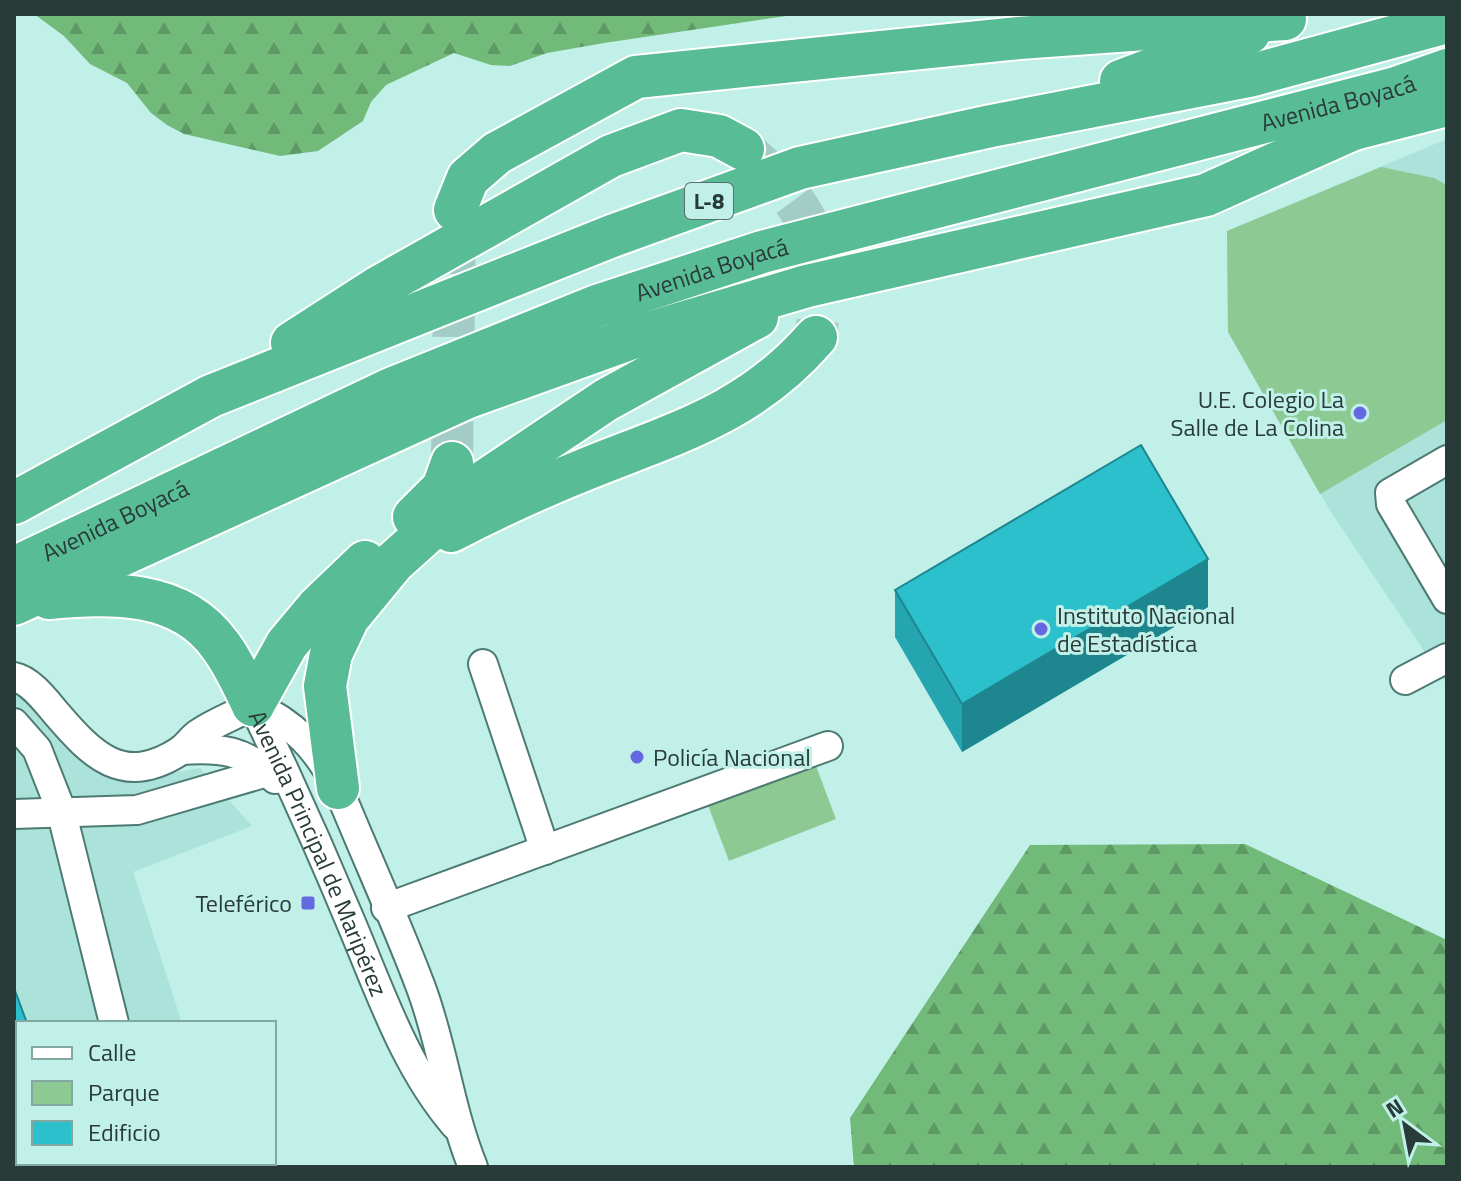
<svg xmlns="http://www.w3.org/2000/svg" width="1461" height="1181" font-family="'Titillium Web',sans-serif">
  <defs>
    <pattern id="forest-firs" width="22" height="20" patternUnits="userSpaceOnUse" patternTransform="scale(2)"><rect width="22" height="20" fill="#71ba7a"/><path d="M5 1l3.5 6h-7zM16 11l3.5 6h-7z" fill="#5d9865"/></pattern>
  </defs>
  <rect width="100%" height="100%" fill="#c0f0e8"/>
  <path fill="#abe2da" d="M1447 139V685L1331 512 1228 332 1227 231Z
    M14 690 131 780 200 768 252 826 133 872 182 1023H18V1163H165L163 1167H14Z"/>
  <path fill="#8dca93" d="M1381 167 1434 178 1447 185V420L1320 494 1228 332 1227 231Z
    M813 758 836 819 729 861 706 800Z"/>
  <path fill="url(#forest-firs)" d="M34 14H800L604 43 547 53 510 66 491 65 454 53 386 85 371 102 363 121 318 151 280 156 184 134 167 125 151 113 127 83 90 64 64 36Z
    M1245 844 1447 940V1167H854L850 1118 1030 845Z"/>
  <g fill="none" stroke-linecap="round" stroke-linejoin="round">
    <path stroke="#a2ccc5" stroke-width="42" stroke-dasharray="42 21" stroke-linecap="butt" d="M750 155C818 215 826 249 816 337
      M452 463 455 211"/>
    <g stroke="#4d7a73" stroke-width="32">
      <g id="minor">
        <path d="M1447 460 1390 493 1391 504 1447 599"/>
        <path d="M483 664 545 850"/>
        <path d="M14 677C30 680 45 700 56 713 92 755 123 788 180 751 187 746 192 738 198 734 215 722 236 715 253 705"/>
        <path d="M1405 680 1447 658"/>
        <path d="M253 705C294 723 317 748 338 788 365 854 395 919 420 985 443 1045 449 1108 473 1167"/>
        <path id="s1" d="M253 705C287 775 319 846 349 918 379 988 404 1066 455 1125"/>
        <path d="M14 723 37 749 61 810 114 1023"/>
        <path d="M181 750C221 747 245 750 275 779"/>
        <path d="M14 814 137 810 267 772"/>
        <path d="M386 908 828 746"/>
        <path d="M120 1167 121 1163"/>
      </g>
    </g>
    <g stroke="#fff" stroke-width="46">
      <g id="highway">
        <path d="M1121 81 1249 33"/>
        <path d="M1350 130 1447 105"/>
        <path d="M455 210 468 178 497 153 636 77 1019 38 1285 19"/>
        <path d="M292 343 379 287 611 156 681 130 719 136 743 149"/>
        <path d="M14 503 211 396 612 236 800 168 991 126 1249 76 1447 22"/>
        <path d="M414 517 443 488 452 463"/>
        <path d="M451 531C497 507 543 486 591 467 679 432 751 412 816 337"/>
        <path id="s2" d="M14 568 391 389 597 306 762 252 1396 88 1447 70"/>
        <path d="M49 598C110 593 180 589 220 645 234 663 243 685 253 705"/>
        <path d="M14 604 468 397 632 338 807 286 1206 195 1353 129"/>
        <path d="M253 705 287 644 318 607 365 562"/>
        <path d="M338 788 325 686 331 654 348 618 394 562 482 483 606 400 757 317"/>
      </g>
    </g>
    <use href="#minor" stroke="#fff" stroke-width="28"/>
    <use href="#highway" stroke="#58bc96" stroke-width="42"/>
  </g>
  <path fill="#25a5af" d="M895 590 1208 607 962 752 895 637Z"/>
  <path fill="#1e868f" d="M1208 559V607L962 752V704Z"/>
  <path fill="#2bc0cc" stroke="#1e868f" stroke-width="2" d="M1141 445 1208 559 962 704 895 590Z
    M14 988 27 1023H18V1163H77L78 1167H14Z"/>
  <g fill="#6468e1" stroke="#c0f0e8" stroke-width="3">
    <circle cx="1360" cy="413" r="8"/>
    <circle cx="1041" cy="629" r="8"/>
    <circle cx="637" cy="757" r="8"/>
    <rect x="300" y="895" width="16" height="16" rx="4"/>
  </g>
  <g text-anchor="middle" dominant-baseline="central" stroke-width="6" stroke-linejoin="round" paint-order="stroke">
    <rect fill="#c0f0e8" stroke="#56716d" stroke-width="2" x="685" y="183" width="48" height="36" rx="6"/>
    <g font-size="22" font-weight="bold" fill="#283b38">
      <text x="709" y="201">L-8</text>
    </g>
    <g font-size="24" fill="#283b38" stroke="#c0f0e8">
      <text stroke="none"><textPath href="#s2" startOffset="1408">Avenida Boyacá</textPath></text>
      <text stroke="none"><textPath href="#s2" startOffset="760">Avenida Boyacá</textPath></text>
      <text stroke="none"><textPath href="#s2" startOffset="112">Avenida Boyacá</textPath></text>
      <text stroke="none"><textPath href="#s1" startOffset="162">Avenida Principal de Maripérez</textPath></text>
    </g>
    <g font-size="24" fill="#283b38" stroke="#c0f0e8" text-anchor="end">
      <text x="1344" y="399">U.E. Colegio La<tspan x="1344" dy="28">Salle de La Colina</tspan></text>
      <text x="1057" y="615" text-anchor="start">Instituto Nacional<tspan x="1057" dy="28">de Estadística</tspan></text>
      <text x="653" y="757" text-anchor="start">Policía Nacional</text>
      <text x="292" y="903">Teleférico</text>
    </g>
  </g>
  <rect width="1461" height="1181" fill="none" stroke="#283b38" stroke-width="32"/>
  <rect x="16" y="1021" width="260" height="144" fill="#c0f0e8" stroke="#83a8a2" stroke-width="2"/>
  <rect x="32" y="1047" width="40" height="12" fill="#ffffff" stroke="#83a8a2" stroke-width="2"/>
  <text x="88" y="1061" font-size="24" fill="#283b38">Calle</text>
  <rect x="32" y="1081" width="40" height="24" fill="#8dca93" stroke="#83a8a2" stroke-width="2"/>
  <text x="88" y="1101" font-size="24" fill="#283b38">Parque</text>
  <rect x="32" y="1121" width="40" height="24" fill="#2bc0cc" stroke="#83a8a2" stroke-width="2"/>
  <text x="88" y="1141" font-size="24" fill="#283b38">Edificio</text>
  <g transform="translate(1405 1125) rotate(328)" stroke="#c0f0e8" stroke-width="6" paint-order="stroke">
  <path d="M0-6L14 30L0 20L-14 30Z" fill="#283b38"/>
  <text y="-12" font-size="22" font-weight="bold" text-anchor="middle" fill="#283b38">N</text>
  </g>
</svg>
